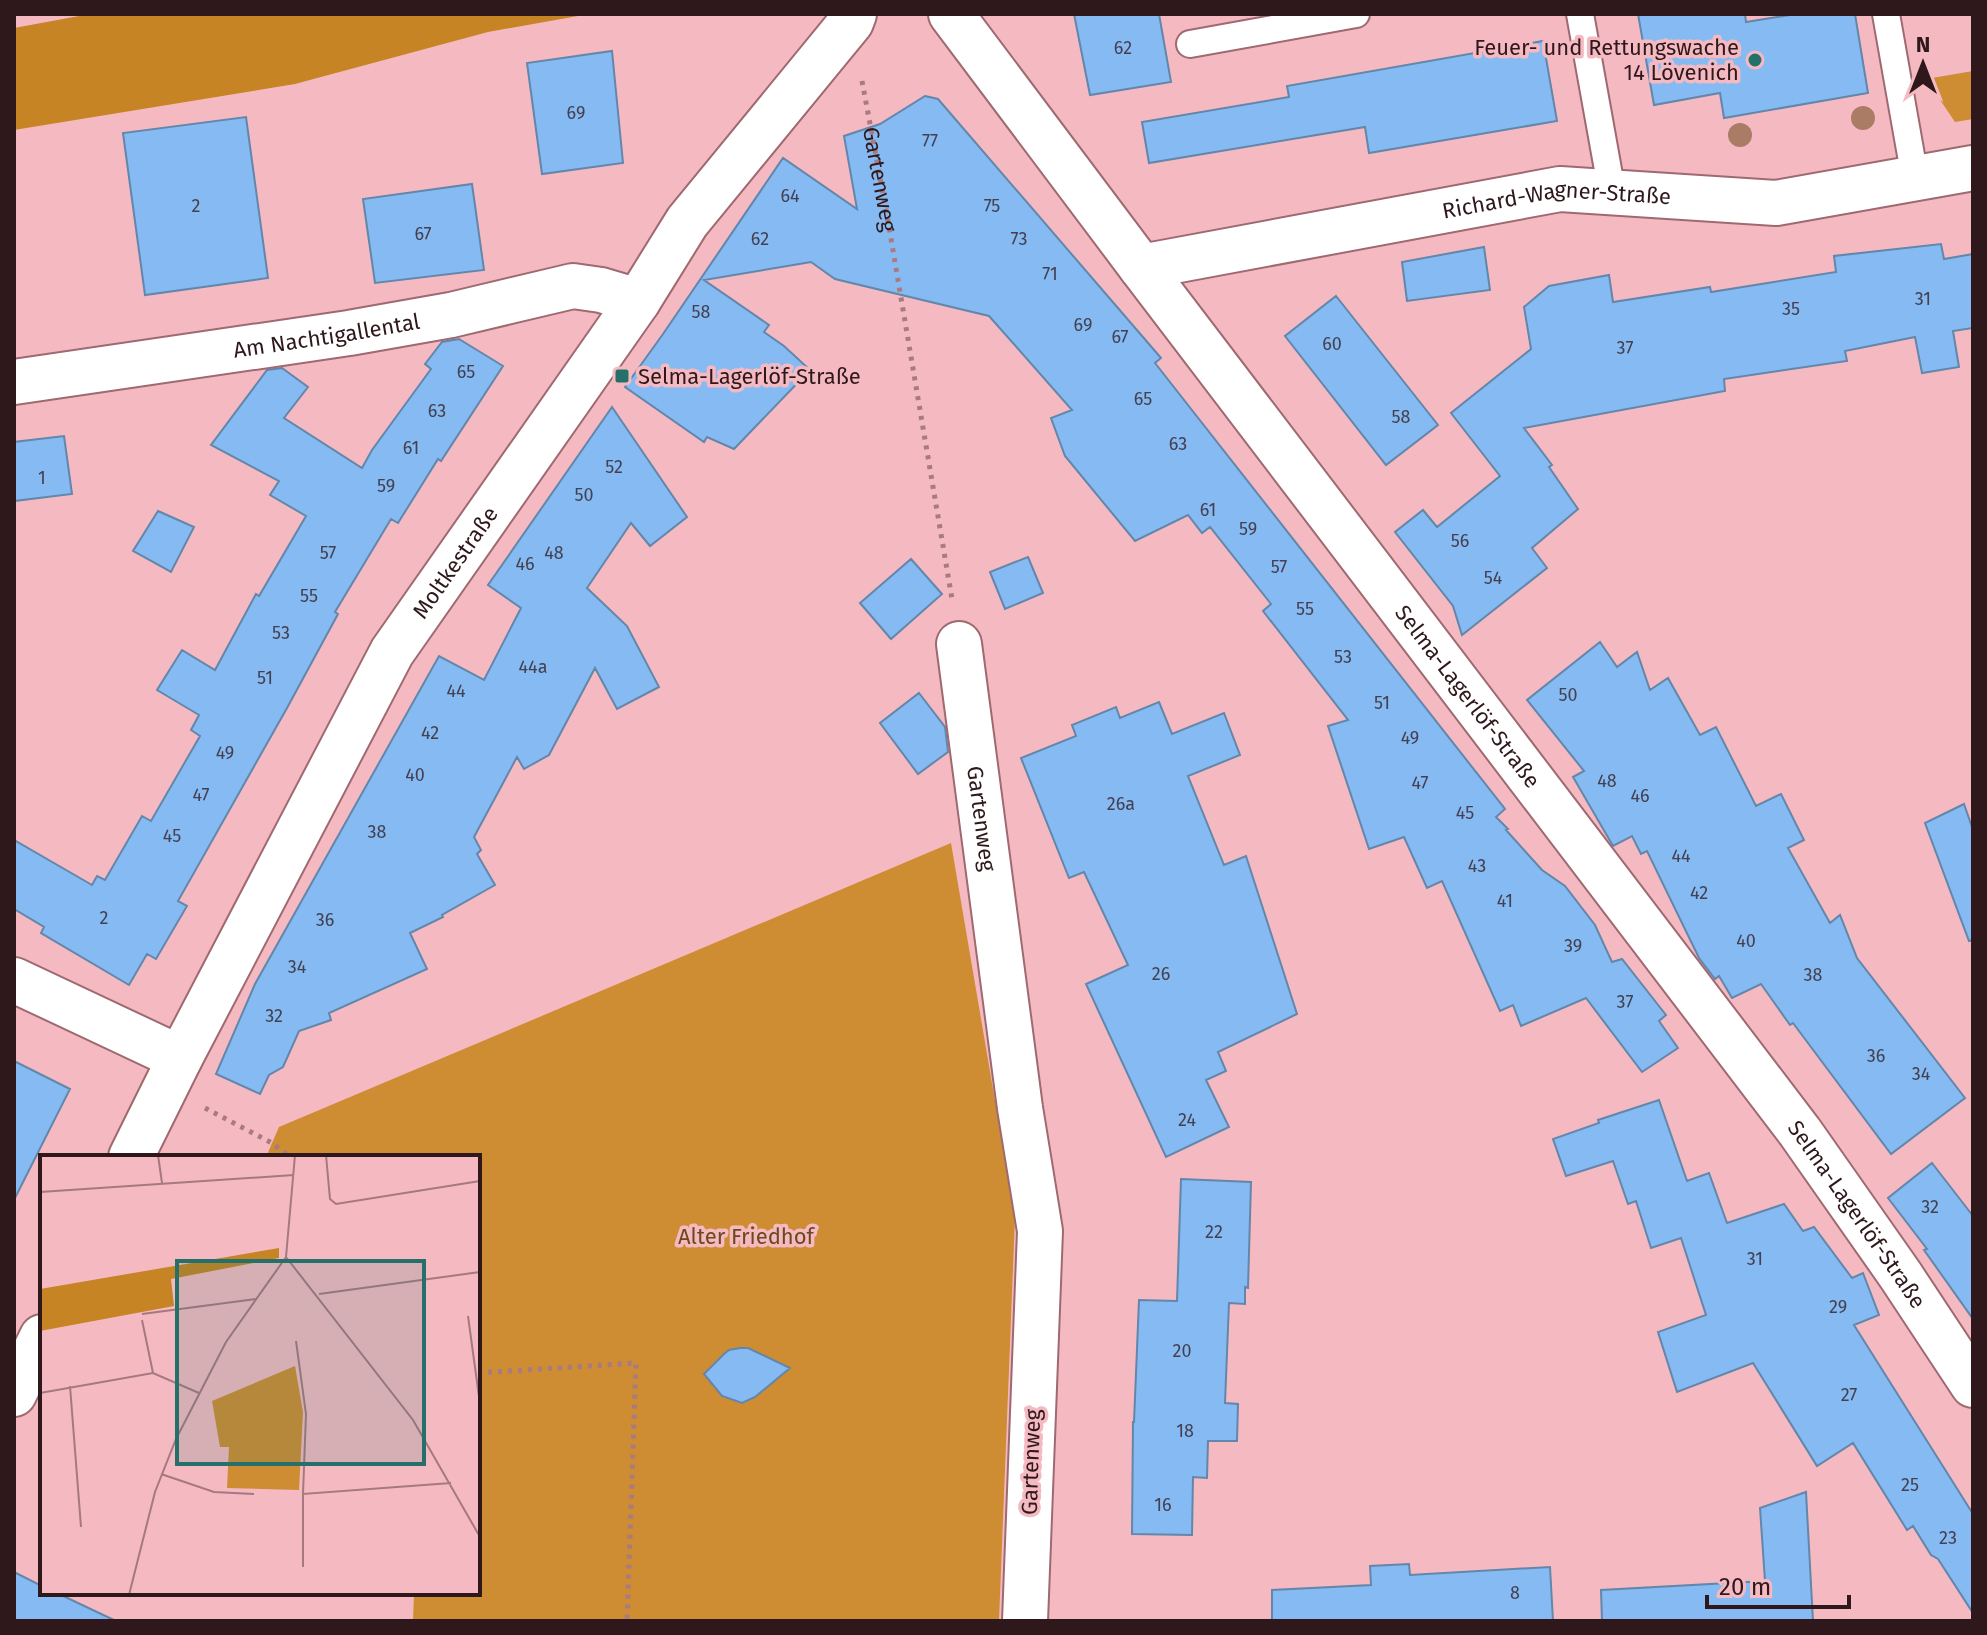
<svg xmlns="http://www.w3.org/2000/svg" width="1987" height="1635" font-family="'Fira Sans',sans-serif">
  <rect width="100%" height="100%" fill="#f5bac1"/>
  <path fill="#ce8c33" d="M1973 71V119L1955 122 1926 79Z
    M951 843 1015 1218 999 1621H413L414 1593H478V1157H266L279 1127Z"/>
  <path fill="#c68425" d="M90 14H589L488 32 295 84 14 130V28Z"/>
  <path fill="#85baf2" stroke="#6386ab" stroke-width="2" d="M1074 14H1159L1171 82 1090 95Z
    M1638 14H1745L1746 22 1796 14H1855L1868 93 1724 118 1720 93 1654 105Z
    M1543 41 1557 121 1369 153 1365 127 1149 163 1142 122 1289 97 1287 86Z
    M612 51 623 163 542 174 527 63Z
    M925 96 938 99 1161 358 1155 363 1505 809 1496 817 1508 829 1506 830 1542 870 1565 886 1595 925 1612 962 1622 959 1666 1015 1659 1021 1678 1048 1642 1072 1586 998 1521 1026 1513 1005 1500 1011 1442 881 1427 888 1404 837 1369 849 1328 726 1348 720 1263 611 1271 604 1210 527 1202 533 1188 515 1135 541 1065 456 1051 418 1072 410 989 316 835 279 811 262 704 280 769 325 764 332 784 346 810 370 734 449 707 437 704 442 625 387 663 334 783 158 857 209 844 136 880 124Z
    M246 117 268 278 145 295 123 133Z
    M472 184 484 270 375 283 363 199Z
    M1941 244 1944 259 1973 254V328L1953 331 1959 367 1922 373 1915 337 1845 351 1847 361 1724 379 1725 391 1524 428 1552 465 1549 467 1578 509 1532 548 1547 568 1462 635 1453 606 1395 532 1423 510 1437 527 1500 476 1451 413 1531 349 1524 307 1549 286 1609 275 1613 302 1710 287 1711 292 1836 272 1834 256Z
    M1484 247 1490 290 1407 301 1402 262Z
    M1336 296 1438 425 1386 465 1285 336Z
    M459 339 503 366 441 461 438 459 398 523 391 519 335 612 338 614 287 708 178 901 187 906 156 959 147 954 129 985 41 933 44 927 14 909V840L92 885 97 876 105 880 142 816 151 821 200 736 191 730 199 715 157 690 182 650 215 670 256 594 259 596 306 516 270 495 279 481 211 445 267 370 282 368 308 387 284 418 362 468 372 450 431 369 425 364 442 342Z
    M612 407 687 517 650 546 631 523 587 588 627 626 659 687 617 709 595 668 549 755 524 769 517 757 474 837 481 850 477 854 495 885 442 915 443 917 410 933 427 969 329 1013 331 1020 299 1031 283 1067 269 1075 260 1094 216 1074 255 984 439 656 484 680 521 608 488 585Z
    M64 436 72 494 14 501V442Z
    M158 511 194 527 171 572 133 551Z
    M1028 557 1043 593 1005 609 990 572Z
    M911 559 942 594 891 639 860 603Z
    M1600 642 1617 667 1637 652 1650 690 1668 678 1700 735 1716 727 1756 806 1781 794 1804 840 1788 848 1830 923 1840 915 1857 958 1965 1098 1891 1154 1793 1023 1790 1025 1761 984 1732 998 1719 976 1715 979 1699 958 1647 851 1641 854 1632 836 1613 846 1573 777 1584 771 1527 700Z
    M919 693 945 727 948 752 918 774 880 723Z
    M1159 702 1172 734 1224 713 1240 755 1188 776 1224 865 1246 856 1297 1014 1218 1052 1226 1071 1206 1080 1229 1127 1166 1157 1086 984 1128 965 1084 872 1069 878 1021 758 1076 736 1072 725 1116 707 1120 718Z
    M1964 804 1973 830V940L1969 941 1925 823Z
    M14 1061 70 1089 14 1200Z
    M1659 1100 1687 1181 1709 1173 1727 1223 1784 1204 1803 1231 1814 1227 1852 1278 1863 1273 1879 1315 1854 1325 1973 1514V1613L1938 1559 1931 1555 1913 1526 1907 1530 1853 1443 1817 1466 1753 1363 1677 1392 1658 1332 1706 1315 1681 1238 1651 1248 1636 1201 1628 1204 1613 1161 1566 1176 1553 1139 1599 1123 1598 1120Z
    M1932 1163 1973 1216V1319L1924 1250 1927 1249 1888 1198Z
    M1181 1179 1251 1182 1248 1288 1245 1287V1304L1229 1303 1225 1403 1238 1404 1237 1441H1208L1207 1478 1193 1477 1192 1535 1132 1534 1133 1422H1134L1139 1300 1177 1301Z
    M740 1348H748L790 1368 755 1397 742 1403 722 1396 704 1374 724 1354 729 1350Z
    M1806 1492 1813 1621H1602L1601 1590 1765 1581 1760 1508Z
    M1409 1564 1410 1575 1550 1567 1553 1621H1272V1590L1371 1585 1370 1566Z
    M14 1572 42 1586V1593H57L116 1621H14Z"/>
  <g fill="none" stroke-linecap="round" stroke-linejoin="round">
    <g stroke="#9e6970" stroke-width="30">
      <path id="service" d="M1580 14 1612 192
        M1886 14 1915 178
        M1190 44 1356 14"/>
    </g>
    <g stroke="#9e6970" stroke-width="48">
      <g id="minor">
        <path id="s2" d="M951 14 1141 267 1800 1132 1901 1276 1973 1385"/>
        <path id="s3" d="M1141 267 1560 189 1776 203 1973 168"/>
        <path id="s4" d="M14 382 349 333 451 315 573 286 601 290 638 301"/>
        <path id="s5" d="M959 644 1020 1108 1040 1231 1025 1621"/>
        <path d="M14 980 180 1058"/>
      </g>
    </g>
    <g stroke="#9e6970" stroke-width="48">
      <g id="tertiary">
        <path id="s6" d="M131 1157 180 1058 392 652 638 301 687 222 851 22 854 14"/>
        <path d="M14 1394 42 1337"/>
      </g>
    </g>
    <g stroke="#a77b80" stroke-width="5" stroke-dasharray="4 6" stroke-linecap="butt">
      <path id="s1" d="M862 81 887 215 952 599"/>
      <path d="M205 1108 272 1143 290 1157"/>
      <path d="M478 1373 636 1363 627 1621"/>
    </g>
    <use href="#service" stroke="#fff" stroke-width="26"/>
    <use href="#minor" stroke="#fff" stroke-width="44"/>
    <use href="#tertiary" stroke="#fff" stroke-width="44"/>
  </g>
  <g fill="#aa7c66">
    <circle cx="1863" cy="118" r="12"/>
    <circle cx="1740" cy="135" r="12"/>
  </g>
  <g fill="#26706c" stroke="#f5bac1" stroke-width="3">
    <circle cx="1755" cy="60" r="8"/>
    <rect x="614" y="368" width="16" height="16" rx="4"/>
  </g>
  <g text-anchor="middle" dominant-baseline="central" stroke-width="7" stroke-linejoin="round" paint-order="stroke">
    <g font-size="18" fill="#444051">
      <text x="1123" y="48">62</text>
      <text x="576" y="113">69</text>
      <text x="930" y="141">77</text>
      <text x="790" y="196">64</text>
      <text x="196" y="206">2</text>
      <text x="992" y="206">75</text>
      <text x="423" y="234">67</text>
      <text x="760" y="239">62</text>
      <text x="1019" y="239">73</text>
      <text x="1050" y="274">71</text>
      <text x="1923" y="299">31</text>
      <text x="1791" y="309">35</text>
      <text x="701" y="312">58</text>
      <text x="1083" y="325">69</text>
      <text x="1120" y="337">67</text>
      <text x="1332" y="344">60</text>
      <text x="1625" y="348">37</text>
      <text x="466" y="372">65</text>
      <text x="1143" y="399">65</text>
      <text x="437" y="411">63</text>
      <text x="1401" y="417">58</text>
      <text x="1178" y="444">63</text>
      <text x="411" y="448">61</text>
      <text x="614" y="467">52</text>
      <text x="42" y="478">1</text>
      <text x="386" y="486">59</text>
      <text x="584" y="495">50</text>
      <text x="1208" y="510">61</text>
      <text x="1248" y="529">59</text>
      <text x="1460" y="541">56</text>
      <text x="328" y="553">57</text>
      <text x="554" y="553">48</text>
      <text x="525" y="564">46</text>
      <text x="1279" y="567">57</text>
      <text x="1493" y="578">54</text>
      <text x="309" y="596">55</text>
      <text x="1305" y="609">55</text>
      <text x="281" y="633">53</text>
      <text x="1343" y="657">53</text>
      <text x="533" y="667">44a</text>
      <text x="265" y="678">51</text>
      <text x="456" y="691">44</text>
      <text x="1568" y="695">50</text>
      <text x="1382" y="703">51</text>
      <text x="430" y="733">42</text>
      <text x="1410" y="738">49</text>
      <text x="225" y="753">49</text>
      <text x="415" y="775">40</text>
      <text x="1607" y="781">48</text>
      <text x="1420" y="783">47</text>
      <text x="201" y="795">47</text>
      <text x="1640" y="796">46</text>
      <text x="1121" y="804">26a</text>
      <text x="1465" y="813">45</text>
      <text x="377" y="832">38</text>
      <text x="172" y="836">45</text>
      <text x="1681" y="856">44</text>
      <text x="1477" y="866">43</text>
      <text x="1699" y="893">42</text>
      <text x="1505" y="901">41</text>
      <text x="104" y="918">2</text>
      <text x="325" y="920">36</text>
      <text x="1746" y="941">40</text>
      <text x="1573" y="946">39</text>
      <text x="297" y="967">34</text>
      <text x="1161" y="974">26</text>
      <text x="1813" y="975">38</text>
      <text x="1625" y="1002">37</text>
      <text x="274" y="1016">32</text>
      <text x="1876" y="1056">36</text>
      <text x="1921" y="1074">34</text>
      <text x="1187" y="1120">24</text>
      <text x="1930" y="1207">32</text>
      <text x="1214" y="1232">22</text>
      <text x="1755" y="1259">31</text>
      <text x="1838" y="1307">29</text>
      <text x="1182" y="1351">20</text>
      <text x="1849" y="1395">27</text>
      <text x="1185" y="1431">18</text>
      <text x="1910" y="1485">25</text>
      <text x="1163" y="1505">16</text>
      <text x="1948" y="1538">23</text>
      <text x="1515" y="1593">8</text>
    </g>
    <g font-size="22" fill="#2e181b" stroke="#f5bac1" text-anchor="end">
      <text x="1739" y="47">Feuer- und Rettungswache<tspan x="1739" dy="25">14 Lövenich</tspan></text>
      <text x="638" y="376" text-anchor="start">Selma-Lagerlöf-Straße</text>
    </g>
    <g font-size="22" fill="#2e181b" stroke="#f5bac1">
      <text stroke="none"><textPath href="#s1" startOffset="100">Gartenweg</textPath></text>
      <text stroke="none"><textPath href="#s3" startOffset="422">Richard-Wagner-Straße</textPath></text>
      <text stroke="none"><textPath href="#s4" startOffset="316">Am Nachtigallental</textPath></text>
      <text stroke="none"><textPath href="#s6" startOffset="678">Moltkestraße</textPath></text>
      <text stroke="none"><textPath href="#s2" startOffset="856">Selma-Lagerlöf-Straße</textPath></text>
      <text stroke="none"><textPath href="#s5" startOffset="176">Gartenweg</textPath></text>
      <text stroke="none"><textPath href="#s2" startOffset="1504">Selma-Lagerlöf-Straße</textPath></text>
      <text transform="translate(1031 1462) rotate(-88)">Gartenweg</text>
    </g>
    <g font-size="22" fill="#6c491b" stroke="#f5bac1">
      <text x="746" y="1236">Alter Friedhof</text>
    </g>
  </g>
  <g transform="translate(40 1155)">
    <rect width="440" height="440" fill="#f5bac1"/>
    <path d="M255 211 263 257 259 335 187 333 189 292H180L172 246Z" fill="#ce8c33"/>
    <path d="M239 93V103L131 124 134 151 0 176V134Z" fill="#c68425"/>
    <path fill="none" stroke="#a5797f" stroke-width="2" d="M118 0 122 28M286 0 290 44 296 49 440 26M0 37 254 20M246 102 373 265 440 382M279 139 440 117M102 159 216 144M428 161 440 249M102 165 113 218M256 186 266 259 263 339 411 328M30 231 41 372M0 238 113 218 159 238M121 319 174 337 214 339M263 339V412M89 440 115 337 136 284 186 187 246 102 255 0"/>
    <path fill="#26706c" fill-opacity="0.15" stroke="#26706c" stroke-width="4" d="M137 106H384V309H137Z"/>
    <rect width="440" height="440" fill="none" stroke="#2e181b" stroke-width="4"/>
  </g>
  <rect width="1987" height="1635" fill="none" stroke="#2e181b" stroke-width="32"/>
  <g transform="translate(1923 64)" stroke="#f5bac1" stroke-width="6" paint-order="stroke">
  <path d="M0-6L14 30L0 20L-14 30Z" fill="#2e181b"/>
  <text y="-12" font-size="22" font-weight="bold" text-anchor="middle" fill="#2e181b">N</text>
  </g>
  <path d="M1707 1595v12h142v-12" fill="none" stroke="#2e181b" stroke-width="4"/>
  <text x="1719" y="1595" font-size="24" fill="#2e181b" stroke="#f5bac1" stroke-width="6" paint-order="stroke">20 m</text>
</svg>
